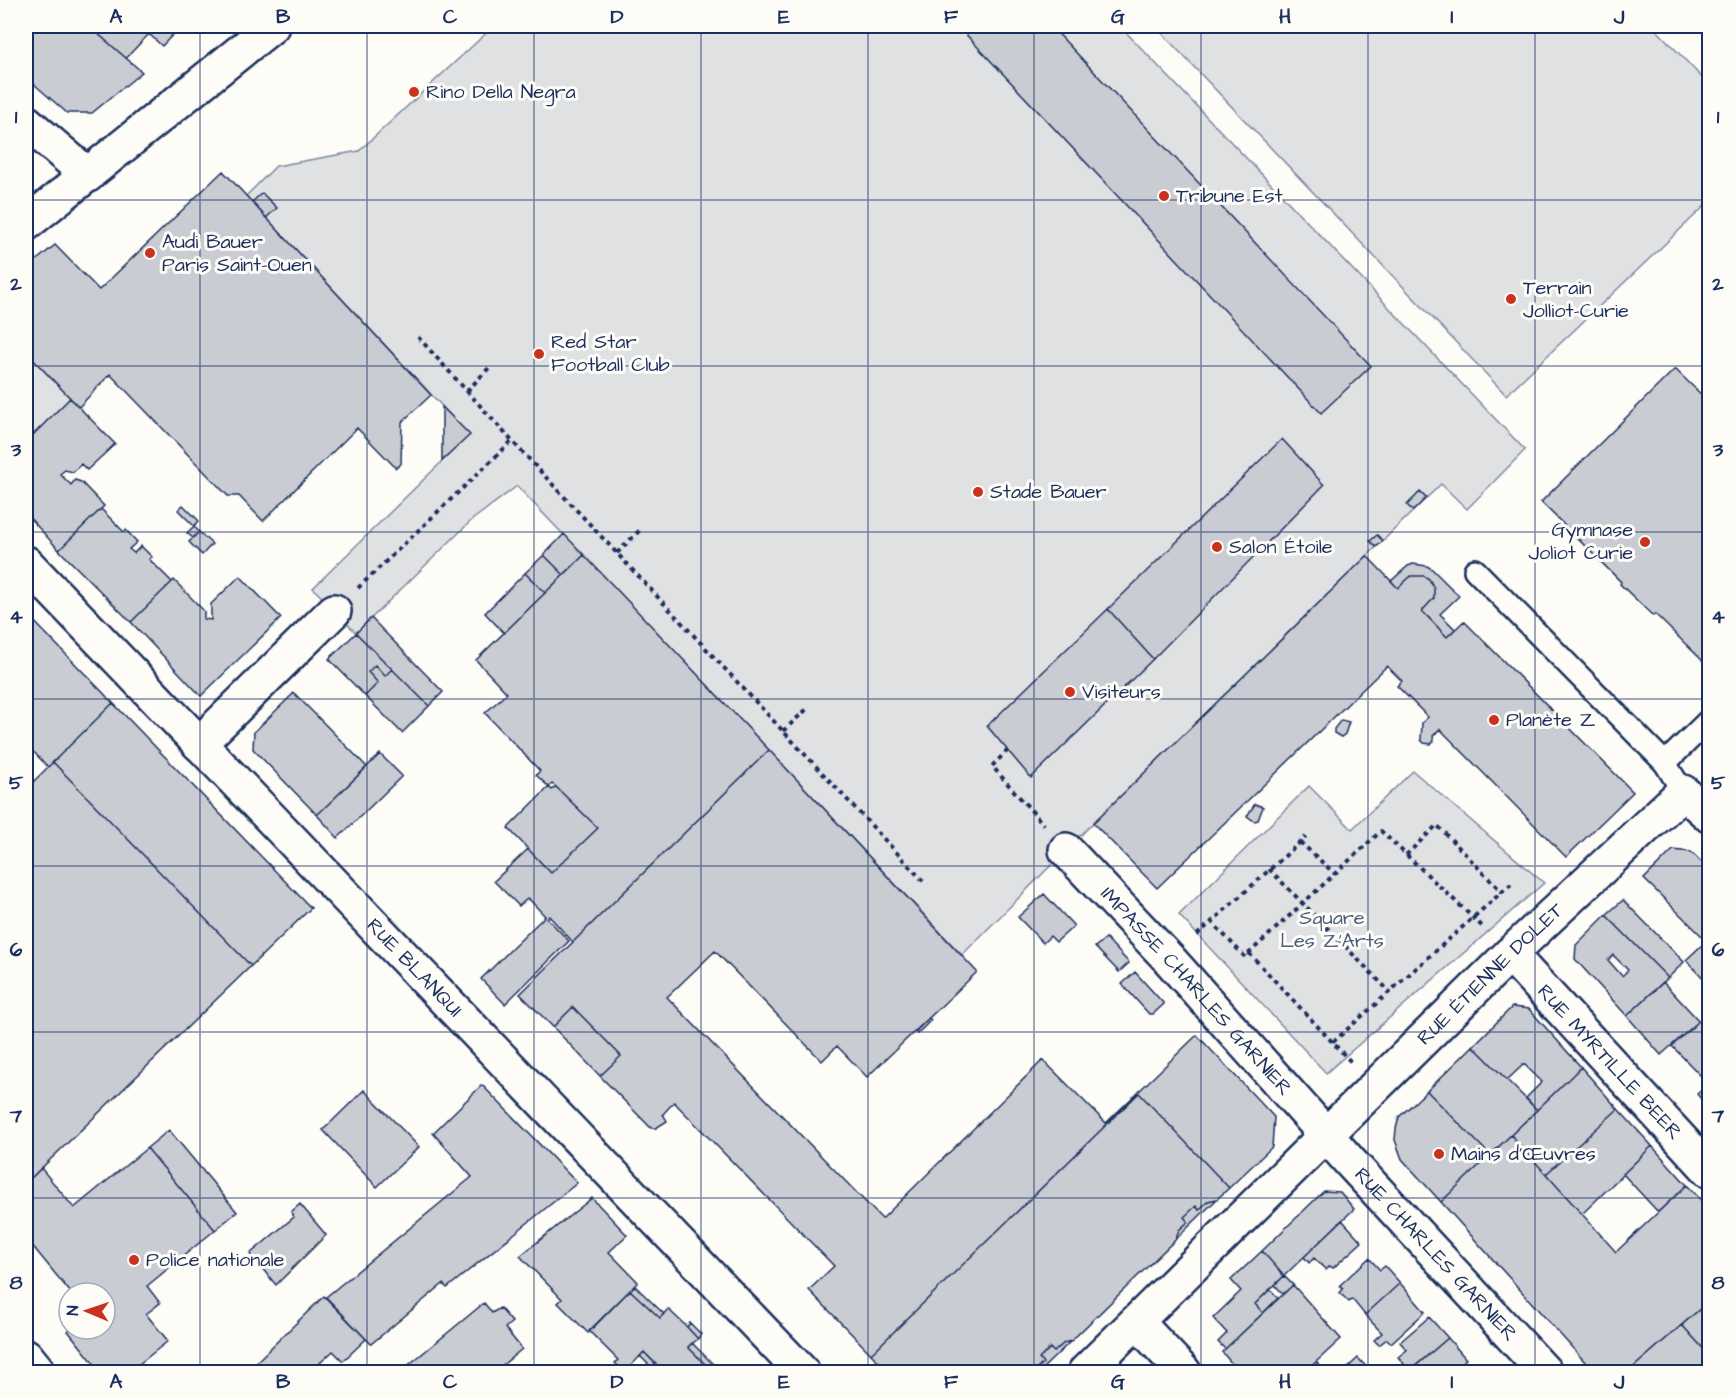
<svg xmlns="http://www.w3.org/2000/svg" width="1735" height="1398" font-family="'Architects Daughter',sans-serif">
  <rect width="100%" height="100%" fill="#fdfcf7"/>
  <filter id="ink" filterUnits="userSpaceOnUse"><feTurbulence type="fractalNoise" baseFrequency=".0167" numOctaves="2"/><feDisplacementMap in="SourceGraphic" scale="12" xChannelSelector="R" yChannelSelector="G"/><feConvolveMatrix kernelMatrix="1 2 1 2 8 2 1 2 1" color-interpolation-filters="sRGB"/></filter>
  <g filter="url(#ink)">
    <path fill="#e0e1e3" stroke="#7e88a0" stroke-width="1.5" d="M494 26H1120L1525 450 1467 509 1441 484 1093 823 962 955 769 750 517 486 472 520 356 633 313 588 469 435 246 196 276 166 359 151Z
      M1155 26H1653L1709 85V202L1506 395Z
      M26 352 70 398 26 442Z
      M1413 771 1544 883 1326 1073 1179 915 1309 786 1352 829Z"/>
    <path fill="#c9ccd3" stroke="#1b2f5e" stroke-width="1.5" fill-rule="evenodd" d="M26 26H89L142 72 92 113H67L26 77Z
      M89 26H118L122 29 125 26 180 27 162 46 149 34 126 58Z
      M958 26H1051L1371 366 1321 413Z
      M223 171 431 395 402 422 401 464 396 468 357 428 263 521 239 496H228L110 374 79 407 26 352V269L55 245 99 290Z
      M262 193 277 208 266 218 252 202Z
      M1675 369 1710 403V668L1655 614 1653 616 1620 584 1621 582 1541 502Z
      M70 398 115 444 87 470 81 464 73 472 65 470 60 474 71 485 75 480 81 482 104 506 59 550 26 514V442Z
      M442 407 470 435 442 461Z
      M1282 439 1324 485 1153 659 1108 609Z
      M1420 492 1426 498 1413 511 1407 505Z
      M183 505 199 521 194 526 178 510Z
      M101 509 124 532 126 530 137 542 129 549 134 553 141 546 152 557 149 559 172 582 131 622 59 550Z
      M194 526 199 532 193 538 187 533Z
      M199 532 212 544 202 555 189 542Z
      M564 534 584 555 564 575 544 555Z
      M1377 535 1383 541 1376 547 1370 541Z
      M544 555 564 575 545 593 525 573Z
      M584 555 769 750 573 942 549 916 547 918 569 941 505 1004 481 979 545 916 528 898 519 906 494 881 528 849 551 873 598 828 556 787 552 784 549 787 536 775 540 771 485 713 507 693 476 660Z
      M1367 556 1398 588 1411 576H1424L1429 579 1434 588V598L1422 611 1432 621 1447 637 1464 621 1633 792 1566 857 1440 729 1433 736 1434 741 1431 744 1424 743 1421 740 1422 723 1428 717 1397 686 1402 681 1387 666 1157 888 1093 823Z
      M1413 564 1427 566 1432 569 1459 596 1440 614 1455 629 1447 637 1422 611 1434 598V588L1429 579 1424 576H1411L1398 588 1391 581 1408 566Z
      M525 573 545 593 504 633 485 613Z
      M240 576 281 618 201 696 131 622 174 580 204 611V619L211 620V604Z
      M1108 609 1153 659 1031 778 987 726Z
      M26 613 113 703 48 767 26 744Z
      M371 618 443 692 429 706 356 633Z
      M356 633 392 669 385 676 375 665 368 672 378 683 365 696 329 659Z
      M375 665 385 676 392 669 429 706 402 733 365 696 378 683 368 672Z
      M294 693 367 767 317 815 253 749 254 732Z
      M113 703 311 908 251 966 53 762Z
      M1341 720 1349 722 1345 734 1341 737 1334 733V729Z
      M769 750 977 972 867 1077 837 1046 822 1061 715 951 667 997 882 1219 1043 1060 1106 1123 1197 1035 1274 1117 1272 1147 1229 1188 1139 1093 871 1354 809 1290 834 1266 674 1102 663 1114 667 1121 656 1128H651L600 1076 621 1056 573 1007 553 1027 520 994Z
      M380 754 402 776 338 838 317 815Z
      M53 762 251 966 26 1183V789Z
      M549 787 552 790 556 787 598 828 551 873 508 828Z
      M1255 804 1263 807 1258 820 1254 821 1247 816Z
      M1673 850 1691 852 1710 870V938L1707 941 1644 879Z
      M1044 894 1074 926 1056 942 1050 936 1043 943 1018 917Z
      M1623 900 1684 962 1668 978 1606 915Z
      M1606 915 1668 978 1627 1016 1575 959 1576 945ZM1613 955 1628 970 1622 976 1608 960Z
      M1106 938 1129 963 1119 972 1095 947Z
      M1702 945 1710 952V985L1686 960Z
      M1135 972 1164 1004 1153 1014H1149L1122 984Z
      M1663 982 1699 1021 1661 1055 1627 1016Z
      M573 1007 621 1056 600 1076 553 1027Z
      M1512 1007 1529 1009 1581 1067 1537 1110 1526 1098 1542 1082 1524 1064 1507 1080 1473 1046Z
      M929 1018 931 1020 917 1034 915 1032Z
      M1700 1020 1710 1030V1071L1702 1077 1672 1046Z
      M1473 1046 1537 1110 1490 1155 1427 1091Z
      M1581 1067 1618 1109 1546 1174 1511 1135Z
      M1710 1083V1109L1697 1094Z
      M482 1085 577 1183 447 1288 443 1284 371 1344 326 1297 472 1177 433 1133Z
      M364 1090 419 1147 377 1187 323 1130Z
      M1427 1091 1490 1155 1441 1202 1402 1159 1395 1140 1396 1129 1399 1117Z
      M1139 1093 1229 1188 1217 1199 1208 1201 1199 1210 1196 1206 1184 1217 1188 1222 1179 1230 1175 1240 1071 1341 1064 1343 1054 1352 1050 1348 1039 1359 1043 1363 1034 1372H889L871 1354Z
      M1618 1109 1652 1146 1582 1214 1546 1174Z
      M169 1130 237 1212 215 1230 147 1148Z
      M1511 1135 1616 1252 1687 1185 1710 1210V1300L1628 1372H1594L1441 1202Z
      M1652 1146 1687 1185 1658 1212 1623 1174Z
      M147 1148 215 1230 147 1286 160 1303 146 1314 168 1341 129 1372H101L68 1331 70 1329H105V1293H71L26 1238V1200L29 1196 26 1193V1183L41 1168 74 1208Z
      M1324 1191 1340 1192 1354 1209 1284 1276 1262 1251Z
      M592 1198 627 1235 609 1252 638 1282 588 1333 558 1303 562 1299 520 1256Z
      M1217 1199 1212 1204 1175 1240 1179 1230 1188 1222 1184 1217 1196 1206 1199 1210 1208 1201Z
      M300 1204 326 1235 276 1285 250 1254 294 1217 291 1212Z
      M1342 1220 1362 1242 1333 1268 1330 1266 1326 1270 1314 1258 1309 1263 1304 1257Z
      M1262 1251 1284 1276 1255 1304 1263 1313 1225 1349 1218 1342 1227 1333 1213 1318 1241 1291 1231 1280Z
      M1369 1258 1380 1270 1385 1266 1400 1283 1365 1315 1352 1299 1349 1302 1340 1293 1343 1289 1340 1285Z
      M1284 1276 1293 1285 1283 1294 1275 1285Z
      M1400 1283 1425 1312 1391 1343 1387 1339 1379 1345 1374 1340 1382 1333 1365 1315Z
      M1293 1285 1341 1339 1305 1372H1239L1222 1352Z
      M635 1286 664 1314 660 1318 630 1290Z
      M1270 1289 1278 1298 1263 1313 1255 1304Z
      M630 1290 660 1318 668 1309 687 1327 698 1339 688 1347 713 1372H663L644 1352 625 1372 615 1363 618 1360 589 1331Z
      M324 1296 366 1339 343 1361 333 1351 310 1372H254L250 1368Z
      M1710 1300V1356L1682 1325Z
      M484 1303 492 1313 500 1308 512 1322 505 1328 522 1349 494 1372H400Z
      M1429 1317 1448 1338 1410 1371 1398 1357 1407 1350 1400 1342Z
      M690 1323 701 1334 698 1339 687 1327Z
      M1682 1325 1710 1356V1372H1628Z
      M1448 1338 1466 1359 1451 1372H1427L1424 1368 1419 1372 1414 1367Z
      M1071 1341 1039 1372H1034L1043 1363 1039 1359 1050 1348 1054 1352 1064 1343Z
      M692 1343 721 1372H713L688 1347Z
      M644 1352 664 1372H656L640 1356Z
      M1358 1358 1371 1372H1343Z
      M1316 1362 1326 1372H1305Z"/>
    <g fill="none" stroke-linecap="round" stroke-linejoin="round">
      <g stroke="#1b2f5e" stroke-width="26">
        <path id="service" d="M1475 570 1665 763 1683 792
          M1665 763 1710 719"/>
      </g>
      <g stroke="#1b2f5e" stroke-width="38">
        <g id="minor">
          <path d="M26 122 88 175"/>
          <path id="s1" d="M26 563 802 1372"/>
          <path d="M199 744 334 611"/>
          <path id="s2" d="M1066 850 1169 959 1351 1163 1545 1372"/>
          <path id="s3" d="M1510 954 1710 1171"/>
          <path d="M1137 1322 1184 1372"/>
          <path d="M26 1356 39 1372"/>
          <path id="s4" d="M1085 1372 1510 954 1683 792 1710 816"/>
        </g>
      </g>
      <g stroke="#1b2f5e" stroke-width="38">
        <path id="secondary" d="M26 224 272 26"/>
      </g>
      <path stroke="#1b2f5e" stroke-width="4" stroke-dasharray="4.5 4.5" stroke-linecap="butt" d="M418 337 512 441 926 884
        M467 391 489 368
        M617 553 640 530
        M358 588 512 441
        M783 731 808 708
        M1008 750 992 766 1044 825
        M1300 842 1335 874
        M1406 855 1437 825 1502 892
        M1269 869 1390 992
        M1211 921 1245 957 1381 831 1485 929
        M1197 935 1306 837
        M1249 953 1351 1062
        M1333 1042 1511 884"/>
      <use href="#service" stroke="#fdfcf7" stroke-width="21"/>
      <use href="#minor" stroke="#fdfcf7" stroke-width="33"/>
      <use href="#secondary" stroke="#fdfcf7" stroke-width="33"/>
    </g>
  </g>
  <path fill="none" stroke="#1b2f5e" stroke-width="1.5" stroke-opacity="0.55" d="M200 26V1372M367 26V1372M534 26V1372M701 26V1372M868 26V1372M1034 26V1372M1201 26V1372M1368 26V1372M1535 26V1372M26 200H1710M26 366H1710M26 532H1710M26 699H1710M26 866H1710M26 1032H1710M26 1198H1710"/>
  <g fill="#c8321e" stroke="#fdfcf7" stroke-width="2">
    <circle cx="414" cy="92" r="6"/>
    <circle cx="1164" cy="196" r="6"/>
    <circle cx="150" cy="253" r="6"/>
    <circle cx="1511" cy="299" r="6"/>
    <circle cx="539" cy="354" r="6"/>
    <circle cx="978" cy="492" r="6"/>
    <circle cx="1645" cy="542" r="6"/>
    <circle cx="1217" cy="547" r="6"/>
    <circle cx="1070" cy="692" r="6"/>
    <circle cx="1494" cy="720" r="6"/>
    <circle cx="1439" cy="1154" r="6"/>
    <circle cx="134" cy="1260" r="6"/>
  </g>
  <g text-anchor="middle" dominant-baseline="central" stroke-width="6" stroke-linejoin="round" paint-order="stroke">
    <g font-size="20" fill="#1b2f5e" stroke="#fdfcf7" text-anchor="start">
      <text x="426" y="92">Rino Della Negra</text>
      <text x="1176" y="196">Tribune Est</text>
      <text x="162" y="242">Audi Bauer<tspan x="162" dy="23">Paris Saint-Ouen</tspan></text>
      <text x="1523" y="288">Terrain<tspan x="1523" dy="23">Jolliot-Curie</tspan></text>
      <text x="551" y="342">Red Star<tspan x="551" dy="23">Football Club</tspan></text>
      <text x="990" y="492">Stade Bauer</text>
      <text x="1633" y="530" text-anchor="end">Gymnase<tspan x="1633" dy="23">Joliot Curie</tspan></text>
      <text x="1229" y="547">Salon Étoile</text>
      <text x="1082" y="692">Visiteurs</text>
      <text x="1506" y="720">Planète Z</text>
      <text x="1451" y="1154">Mains d'Œuvres</text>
      <text x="146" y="1260">Police nationale</text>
    </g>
    <g font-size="20" fill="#4c5c7f" stroke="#fdfcf7">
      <text x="1332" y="918">Square<tspan x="1332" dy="23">Les Z'Arts</tspan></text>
    </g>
    <g font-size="20" fill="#1b2f5e" stroke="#fdfcf7">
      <text stroke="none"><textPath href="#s1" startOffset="561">RUE BLANQUI</textPath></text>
      <text stroke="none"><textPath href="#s4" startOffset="568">RUE ÉTIENNE DOLET</textPath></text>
      <text stroke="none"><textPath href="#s2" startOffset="192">IMPASSE CHARLES GARNIER</textPath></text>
      <text stroke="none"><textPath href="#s3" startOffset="147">RUE MYRTILLE BEER</textPath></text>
      <text stroke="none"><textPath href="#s2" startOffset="548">RUE CHARLES GARNIER</textPath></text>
    </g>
  </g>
  <rect width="1735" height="1398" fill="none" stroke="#fdfcf7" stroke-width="66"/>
  <g transform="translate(87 1311) rotate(272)"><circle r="28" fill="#fdfcf7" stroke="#a3aaba" stroke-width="1.5"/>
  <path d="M0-4.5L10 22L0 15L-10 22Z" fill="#c8321e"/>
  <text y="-9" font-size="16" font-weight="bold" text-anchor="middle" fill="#1b2f5e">N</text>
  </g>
  <rect x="33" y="33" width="1669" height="1332" fill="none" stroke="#1b2f5e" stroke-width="2"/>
  <g font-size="20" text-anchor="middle" font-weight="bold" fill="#1b2f5e">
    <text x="116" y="23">A</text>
    <text x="283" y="23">B</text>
    <text x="450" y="23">C</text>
    <text x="617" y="23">D</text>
    <text x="784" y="23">E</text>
    <text x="951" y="23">F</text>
    <text x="1118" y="23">G</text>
    <text x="1285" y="23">H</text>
    <text x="1452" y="23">I</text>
    <text x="1619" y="23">J</text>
    <text x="16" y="123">1</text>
    <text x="1718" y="123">1</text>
    <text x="16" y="290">2</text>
    <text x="1718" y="290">2</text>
    <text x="16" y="456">3</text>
    <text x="1718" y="456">3</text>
    <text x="16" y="623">4</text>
    <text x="1718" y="623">4</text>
    <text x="16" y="789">5</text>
    <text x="1718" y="789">5</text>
    <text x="16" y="956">6</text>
    <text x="1718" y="956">6</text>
    <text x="16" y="1122">7</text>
    <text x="1718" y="1122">7</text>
    <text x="16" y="1289">8</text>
    <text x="1718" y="1289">8</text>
    <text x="116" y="1388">A</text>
    <text x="283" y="1388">B</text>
    <text x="450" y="1388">C</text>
    <text x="617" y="1388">D</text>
    <text x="784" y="1388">E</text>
    <text x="951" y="1388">F</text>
    <text x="1118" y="1388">G</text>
    <text x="1285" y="1388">H</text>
    <text x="1452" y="1388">I</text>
    <text x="1619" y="1388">J</text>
  </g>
</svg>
